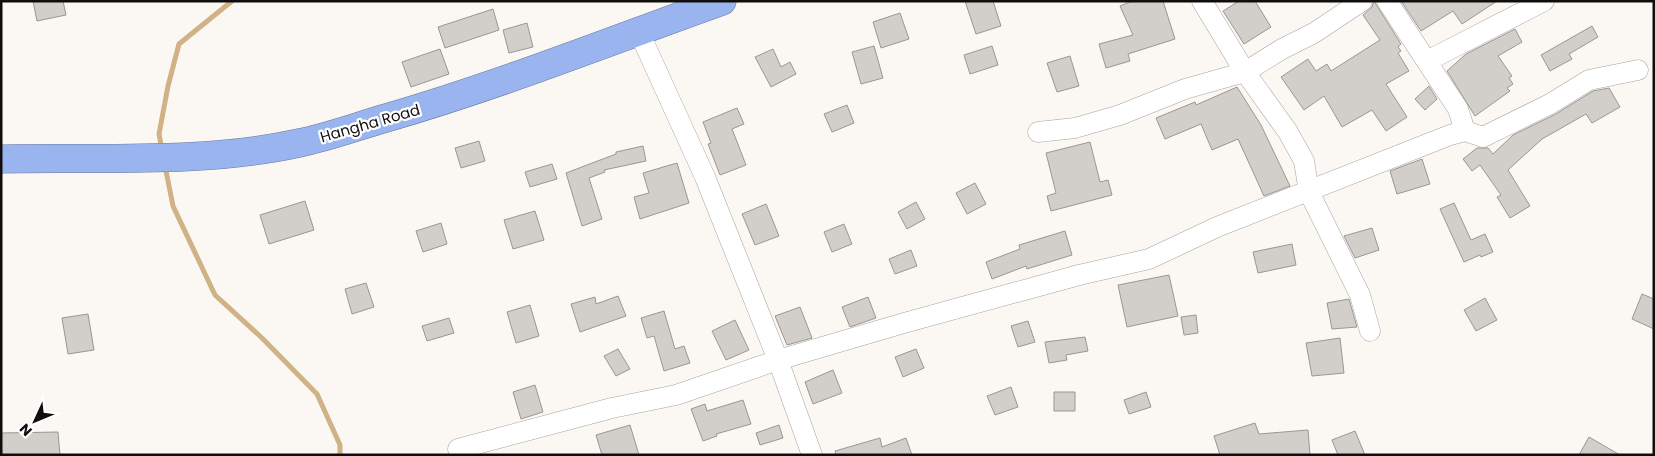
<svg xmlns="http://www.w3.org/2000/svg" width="1655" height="456" font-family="Poppins,sans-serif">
  <rect width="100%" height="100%" fill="#fbf8f4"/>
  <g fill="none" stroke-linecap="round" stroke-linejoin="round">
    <path stroke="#d1b286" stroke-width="5" d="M162 150 159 134 168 86 179 44 232 1
      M165 166 173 206 215 295 262 338 317 394 340 445V455"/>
  </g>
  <path fill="#d2cfcb" stroke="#999793" d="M33 1H63L66 15 37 21Z
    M965 1H993L1001 26 976 34Z
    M1132 1H1163L1175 39 1128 54 1130 61 1106 68 1099 44 1133 35 1120 6Z
    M1239 1H1255L1271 27 1244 44 1223 11Z
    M1374 1 1401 44 1398 47 1401 51 1398 53 1409 71 1386 84 1407 117 1386 131 1372 110 1342 127 1324 96 1304 110 1281 77 1308 59 1316 71 1327 64 1331 71 1380 40 1363 15 1372 7Z
    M1401 1H1497L1462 24 1453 11 1421 31Z
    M493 9 499 30 445 48 438 27Z
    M900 13 909 39 881 48 873 22Z
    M527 23 533 47 509 53 503 30Z
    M1592 26 1598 37 1569 54 1572 59 1550 71 1541 55Z
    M1515 29 1522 42 1498 56 1512 76 1509 78 1513 84 1507 88 1510 91 1475 116 1447 71 1466 54Z
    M874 46 883 78 861 84 852 52Z
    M992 46 998 65 970 74 964 55Z
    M440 49 449 74 411 87 402 62Z
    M773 49 781 67 790 62 796 74 771 87 755 57Z
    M1070 56 1079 86 1057 92 1047 63Z
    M1429 86 1437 99 1425 110 1415 99Z
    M1237 87 1261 125 1290 186 1264 196 1238 139 1212 150 1201 124 1165 139 1156 118 1195 102 1196 105Z
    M1609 88 1620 107 1592 123 1586 114 1542 139 1508 170 1530 206 1510 218 1497 197 1501 195 1480 165 1472 171 1463 159 1477 148H1488L1493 154 1513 135 1556 114 1593 91Z
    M847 105 854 123 832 132 824 114Z
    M737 108 744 124 732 129 746 165 720 175 708 144 711 143 703 122Z
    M479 141 485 161 461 168 455 148Z
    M1090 142 1100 182 1108 180 1112 195 1051 211 1047 196 1056 193 1046 153Z
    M643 146 646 161 604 170 605 172 589 178 602 219 582 226 566 173 616 154V152Z
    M1422 159 1430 184 1397 194 1390 171Z
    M677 163 689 203 640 219 634 197 649 193 643 173Z
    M552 164 557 179 530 187 525 172Z
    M975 183 986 204 967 214 956 193Z
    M305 201 314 230 269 244 260 215Z
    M916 202 925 219 907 229 898 212Z
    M1454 203 1471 240 1485 234 1493 252 1481 257 1480 255 1464 262 1440 209Z
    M766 204 779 236 755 245 742 214Z
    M535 211 544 240 513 249 504 220Z
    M441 223 447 244 423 252 416 231Z
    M844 224 852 244 832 252 824 232Z
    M1372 228 1379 250 1355 258 1344 236Z
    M1065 231 1072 255 1027 269 1026 266 992 279 986 262 1020 249 1019 245Z
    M1292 244 1296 265 1258 273 1253 252Z
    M911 250 917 266 895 274 889 259Z
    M1169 275 1178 316 1127 327 1118 285Z
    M366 283 374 307 352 314 345 289Z
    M1642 294 1654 299V329L1632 319Z
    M618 296 626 316 580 332 571 304 595 297 596 304Z
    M868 297 876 318 850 327 842 307Z
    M1485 298 1497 320 1476 331 1464 310Z
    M1349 299 1357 327 1332 329 1327 303Z
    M530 305 539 336 516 343 507 312Z
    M800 307 812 338 787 345 775 316Z
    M664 311 675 349 684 346 690 363 664 371 654 336 647 338 641 318Z
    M88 314 94 350 68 354 62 318Z
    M1196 315 1198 333 1184 335 1181 317Z
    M449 318 454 333 427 341 422 326Z
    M735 320 749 350 726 360 712 331Z
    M1028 321 1035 342 1018 347 1011 326Z
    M1085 337 1088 351 1066 355 1067 360 1049 363 1045 342Z
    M1340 338 1344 373 1312 376 1306 343Z
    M618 349 630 369 616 376 604 356Z
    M916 349 924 368 903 377 895 357Z
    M833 370 842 393 813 404 805 382Z
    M535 385 543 412 521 419 513 392Z
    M1011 387 1018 407 995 415 987 396Z
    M1054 392H1075V411H1054Z
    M1146 392 1151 407 1129 414 1124 400Z
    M743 400 751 424 716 434 717 436 703 441 691 409 705 404 707 411Z
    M1255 423 1259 434 1308 430 1310 455H1220L1214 436Z
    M630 425 639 455H602L596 435Z
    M779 425 783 438 760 445 756 433Z
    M1355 431 1365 455H1338L1332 440Z
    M58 432 60 455H1V433Z
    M1589 437 1620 455H1579Z
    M880 438 882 447 906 438 912 455H836L835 451Z"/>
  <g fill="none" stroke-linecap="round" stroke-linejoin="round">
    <g stroke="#a6a4a0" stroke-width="21">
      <path id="minor" d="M1202 1 1245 72 1288 132 1304 161 1309 192 1360 295 1370 331
        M1387 1 1458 109 1465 131
        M639 32 705 177 778 360 812 455
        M1427 61 1544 1
        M1038 132 1075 128 1120 115 1185 89 1245 72 1282 49 1314 33 1362 1
        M458 449 612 408 676 395 778 360 904 323 1079 275 1149 259 1217 227 1450 135 1465 131 1483 137 1550 104 1589 80 1638 70"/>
    </g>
    <g stroke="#697aa1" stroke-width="29">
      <path id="highway" d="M1 159C99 157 203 164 299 143 329 137 358 126 386 118 500 85 610 41 722 1"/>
    </g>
    <use href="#minor" stroke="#fff" stroke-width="20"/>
    <use href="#highway" stroke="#9ab4f0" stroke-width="28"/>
  </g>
  <g text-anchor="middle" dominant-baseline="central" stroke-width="4.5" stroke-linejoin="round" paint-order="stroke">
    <g font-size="15" fill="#0f0e0d" stroke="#fff">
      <text transform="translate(370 123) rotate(-16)">Hangha Road</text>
    </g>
  </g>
  <rect width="1655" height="456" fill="none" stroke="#0f0e0d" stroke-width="5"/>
  <g transform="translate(35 421) rotate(226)" stroke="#ffffff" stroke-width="4" paint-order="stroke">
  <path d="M0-4L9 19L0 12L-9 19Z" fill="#0f0e0d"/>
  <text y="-8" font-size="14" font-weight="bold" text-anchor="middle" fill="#0f0e0d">N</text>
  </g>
</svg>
